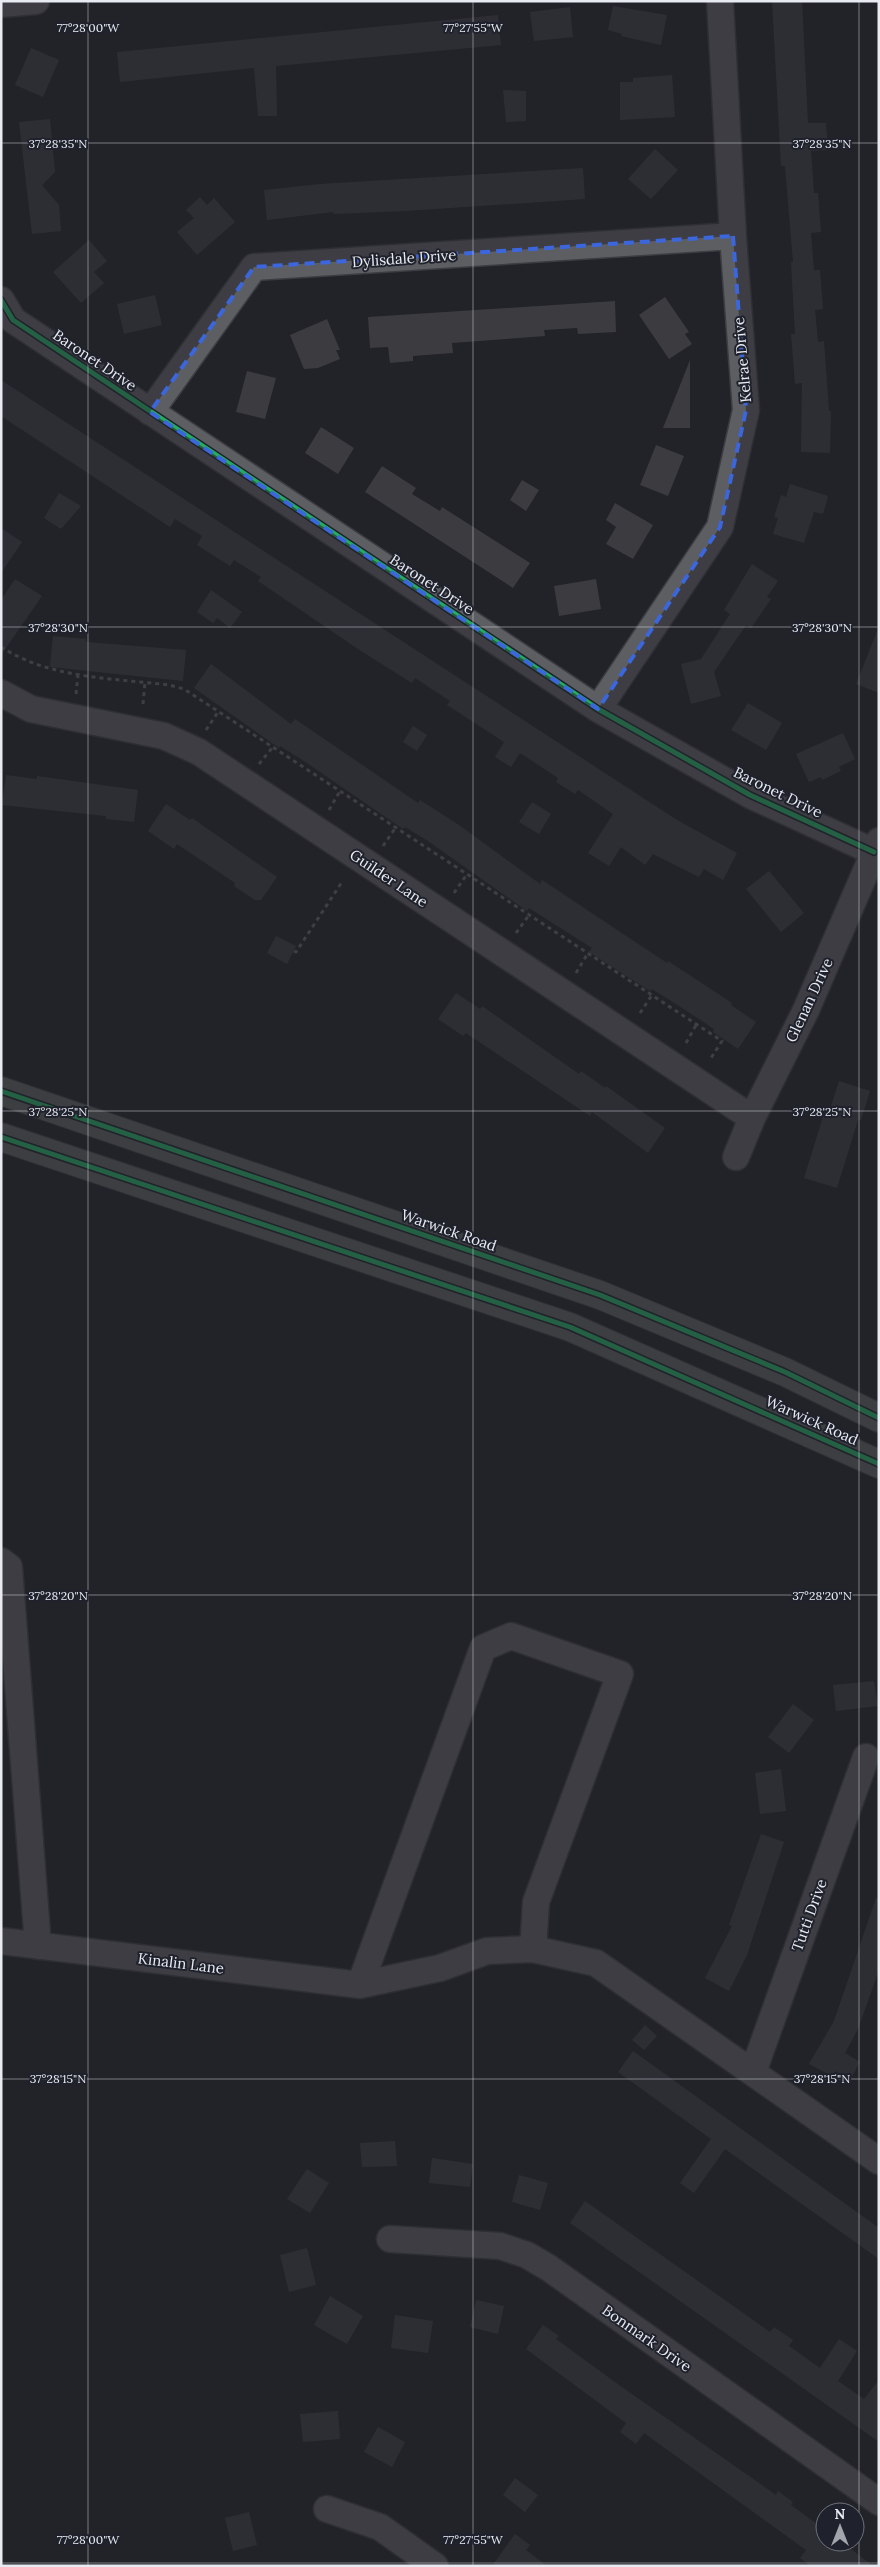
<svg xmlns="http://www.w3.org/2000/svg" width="880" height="2567" font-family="Lora,serif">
  <rect width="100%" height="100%" fill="#222329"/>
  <path fill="#3b3b40" d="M772 1H802L808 123H826L828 150 811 151 814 193H818L821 232 811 233 814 270H820L823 309 815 310 818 342 824 341 829 411H831L830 453 801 452 802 383 795 384 791 334H795L791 262H793L785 166H781Z
    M613 6 667 15 661 45 621 36 622 34 608 30Z
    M570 7 573 37 534 41 530 12Z
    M498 15 501 45 276 66 277 116H258L254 68 120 82 117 52Z
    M31 48 59 60 43 97 15 85Z
    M672 75 675 117 620 120V82H633V78Z
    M503 90 526 91V121L506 122Z
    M50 119 55 172 42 185 59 205 61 231 32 234 19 122Z
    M655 149 678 170 651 199 628 179Z
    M583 168 585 199 405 211 333 214V212L267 220 264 190 320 184Z
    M200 197 207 205 214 198 235 222 197 255 177 232 194 218 186 210Z
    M89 240 107 261 94 272 104 283 81 303 53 272Z
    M155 295 162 325 124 334 117 304Z
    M665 297 689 332 685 334 692 344 669 359 639 315Z
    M615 301 616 332 578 334 577 328 544 330 545 336 452 343 453 353 413 356V361L390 363 388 347 370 348 368 317Z
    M327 319 340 350H336L340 359 318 368 304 369 290 335Z
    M690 360V428H663Z
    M247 371 276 378 265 419 236 412Z
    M1 380 677 820 737 853 723 880 704 869 699 877 653 854 645 865 621 847 609 866 588 853 613 814 578 790 575 794 556 782 558 778 520 753 511 767 495 757 504 742 447 705 450 701 415 678 412 683 361 651 258 581 261 577 234 560 230 566 197 545 202 536 175 519 170 527 1 416Z
    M321 427 354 448 338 474 305 453Z
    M656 445 684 456 668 496 640 485Z
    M382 466 416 488 412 494 440 511 442 507 530 563 513 588 365 492Z
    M522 480 539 490 526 511 510 500Z
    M790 484 828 496 823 514 814 512 804 543 773 534 778 518 774 517 781 495 786 497Z
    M59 493 81 506 61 529 44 518Z
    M615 503 653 525 633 559 606 544 616 527 606 520Z
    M1 528 22 542 1 573Z
    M752 564 778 581 767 597 771 599 751 628 746 625 714 672 721 696 691 704 681 664 701 659 730 614 724 610Z
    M15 579 42 596 1 655V600Z
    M596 579 601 609 559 616 554 586Z
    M211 590 242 612 230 628 217 618 213 623 197 612Z
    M878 629H879V693L856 684Z
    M53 636 86 639V642L186 650 183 681 50 667Z
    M211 664 291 724 295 719 418 803 420 800 459 825 540 884 542 880 667 963 668 961 732 1003 731 1005 756 1022 738 1049 713 1032 714 1029 676 1004 652 989 650 991 589 952 592 948 529 908 527 911 428 841 405 827 403 829 304 761 280 746 279 748 194 688Z
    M748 703 782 723 766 750 731 730Z
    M413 726 427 735 417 751 403 742Z
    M843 733 855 759 839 767 841 771 822 780 821 777 809 782 796 754Z
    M6 775 37 779V776L138 790 134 822 106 819V816L2 805Z
    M532 802 551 814 539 834 519 822Z
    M166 804 190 820 192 818 277 877 261 900H255L234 886 235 883 177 844 174 849 148 831Z
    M769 871 804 913 781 932 746 889Z
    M276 936 296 946 287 964 267 953Z
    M456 993 480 1009 482 1006 579 1074 581 1071 605 1088 606 1086 665 1128 648 1153 592 1112 590 1116 466 1033 463 1036 438 1019Z
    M839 1081 870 1091 861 1120H858L837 1188 804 1178 826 1107 830 1109Z
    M874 1681 878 1706 836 1711 833 1685Z
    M793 1704 814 1720 789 1753 768 1737Z
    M781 1769 786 1811 760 1814 755 1773Z
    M761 1834 784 1842 747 1955 729 1991 705 1978 732 1926 729 1925Z
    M876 1898 879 1899V1970L858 2029 845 2053 860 2062 850 2080 835 2071 832 2076 809 2064 834 2021Z
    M645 2025 657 2036 644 2050 632 2040Z
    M633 2051 879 2228V2259L725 2149 694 2193 680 2183 711 2139 618 2072Z
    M395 2141 397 2166 362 2167 360 2143Z
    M432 2158 473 2164 470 2187 429 2183Z
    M307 2169 329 2183 310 2213 287 2199Z
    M519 2175 548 2183 540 2210 512 2202Z
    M585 2201 770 2332 774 2327 793 2340 789 2346 820 2368 839 2339 857 2351 838 2381 864 2399 879 2380V2442L570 2223Z
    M307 2248 316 2285 289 2292 280 2255Z
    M330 2296 363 2316 347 2344 314 2325Z
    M476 2300 504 2306 498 2334 470 2327Z
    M395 2315 433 2321 428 2353 391 2348Z
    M543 2325 559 2336 556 2339 619 2385 776 2495 778 2491 793 2502 791 2505 825 2530V2542H842L873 2566H811L800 2558 806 2550 644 2433 636 2444 620 2432 626 2423 526 2349Z
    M338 2411 340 2439 303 2442 300 2414Z
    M378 2427 405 2442 392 2467 364 2452Z
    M515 2478 538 2495 525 2512 503 2495Z
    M249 2512 257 2545 233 2551 225 2518Z
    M515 2534 530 2545 526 2550 547 2566H492Z"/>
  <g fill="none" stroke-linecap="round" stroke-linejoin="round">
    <g stroke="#3c3d43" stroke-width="29">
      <path id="minor" d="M1 4 36 1
        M1 300 13 320 598 709 750 795 874 852
        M150 412 254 267 733 236
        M1 693 31 709 164 736 199 752 752 1118
        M598 709 720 527 746 410 733 236 720 1
        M736 1157 752 1118 806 1010 879 841
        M1 1561 9 1567 38 1946
        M1 1941 360 1985 440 1968 487 1951 533 1949 596 1963 879 2161
        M360 1985 483 1648 511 1636 620 1674 536 1902 533 1949
        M753 2072 866 1757
        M390 2239 500 2246 527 2255 549 2268 879 2502
        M327 2509 380 2527 435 2566"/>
    </g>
    <g stroke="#3c3d43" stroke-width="30">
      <path id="major" d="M1 1091 600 1295 785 1372 879 1418
        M1 1137 570 1327 879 1464"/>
    </g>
    <path stroke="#606165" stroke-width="3" stroke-dasharray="4 4" stroke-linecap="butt" d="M1 647C51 679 112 678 169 685L184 689 722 1041 711 1058
      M76 694 78 675
      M143 704 145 682
      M206 730 218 712
      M259 764 272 748
      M329 810 340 791
      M383 846 396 827
      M454 893 467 874
      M516 933 529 915
      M294 951 296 952 342 882
      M576 973 588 953
      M640 1013 652 995
      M686 1043 696 1025"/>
    <use href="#minor" stroke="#5d5e62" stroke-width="26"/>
    <use href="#major" stroke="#5d5f5d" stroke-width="28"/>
    <g stroke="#1f222c" stroke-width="8">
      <path id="cycleway" d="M1 300 13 320 598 709 750 795 874 852
        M1 1091 600 1295 785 1372 879 1418
        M1 1137 570 1327 879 1464"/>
    </g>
    <use href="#cycleway" stroke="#26ab63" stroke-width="5"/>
  </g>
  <path d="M0 0H880V2567H0ZM733 236 746 410 720 527 598 709 150 412 254 267Z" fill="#222329" fill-opacity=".55" fill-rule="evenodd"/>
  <path fill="none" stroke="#3b66dc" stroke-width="4" stroke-dasharray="10 6" stroke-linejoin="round" d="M733 236 746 410 720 527 598 709 150 412 254 267Z"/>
  <path fill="none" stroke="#e8ebf2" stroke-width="1" stroke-opacity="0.45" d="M88 1V2566M473 1V2566M859 1V2566M1 143H879M1 627H879M1 1111H879M1 1595H879M1 2079H879M1 2563H879"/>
  <g text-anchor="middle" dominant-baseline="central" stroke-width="4" stroke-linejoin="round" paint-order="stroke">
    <g font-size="15" fill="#e8ebf2" stroke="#1f222c">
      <text transform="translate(404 258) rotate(-4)">Dylisdale Drive</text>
      <text transform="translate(95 360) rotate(34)">Baronet Drive</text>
      <text transform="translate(742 360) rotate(-95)">Kelrae Drive</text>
      <text transform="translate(432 584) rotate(33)">Baronet Drive</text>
      <text transform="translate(778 792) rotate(26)">Baronet Drive</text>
      <text transform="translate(389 878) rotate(34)">Guilder Lane</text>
      <text transform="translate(809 1000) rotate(-65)">Glenan Drive</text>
      <text transform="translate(449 1230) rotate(19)">Warwick Road</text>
      <text transform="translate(812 1420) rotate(24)">Warwick Road</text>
      <text transform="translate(809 1915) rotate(-70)">Tutti Drive</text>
      <text transform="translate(181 1963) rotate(7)">Kinalin Lane</text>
      <text transform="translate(647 2338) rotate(35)">Bonmark Drive</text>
    </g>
  </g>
  <g font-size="12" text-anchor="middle" fill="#e8ebf2" stroke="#1f222c" stroke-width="4" stroke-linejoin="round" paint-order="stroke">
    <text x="88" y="32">77°28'00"W</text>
    <text x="473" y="32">77°27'55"W</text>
    <text x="58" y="148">37°28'35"N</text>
    <text x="822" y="148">37°28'35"N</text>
    <text x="58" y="632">37°28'30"N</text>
    <text x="822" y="632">37°28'30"N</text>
    <text x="58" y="1116">37°28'25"N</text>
    <text x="822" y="1116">37°28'25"N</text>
    <text x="58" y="1600">37°28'20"N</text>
    <text x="822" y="1600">37°28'20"N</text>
    <text x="58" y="2083">37°28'15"N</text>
    <text x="822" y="2083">37°28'15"N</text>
    <text x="88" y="2544">77°28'00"W</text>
    <text x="473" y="2544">77°27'55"W</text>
  </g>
  <rect width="880" height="2567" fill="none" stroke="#e8ebf2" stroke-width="5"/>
  <g transform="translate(840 2527)"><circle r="24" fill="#1f222c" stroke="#6f727b"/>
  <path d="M0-4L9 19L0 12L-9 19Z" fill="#a3a5ac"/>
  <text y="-8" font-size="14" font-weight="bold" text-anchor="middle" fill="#e8ebf2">N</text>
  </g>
</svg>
